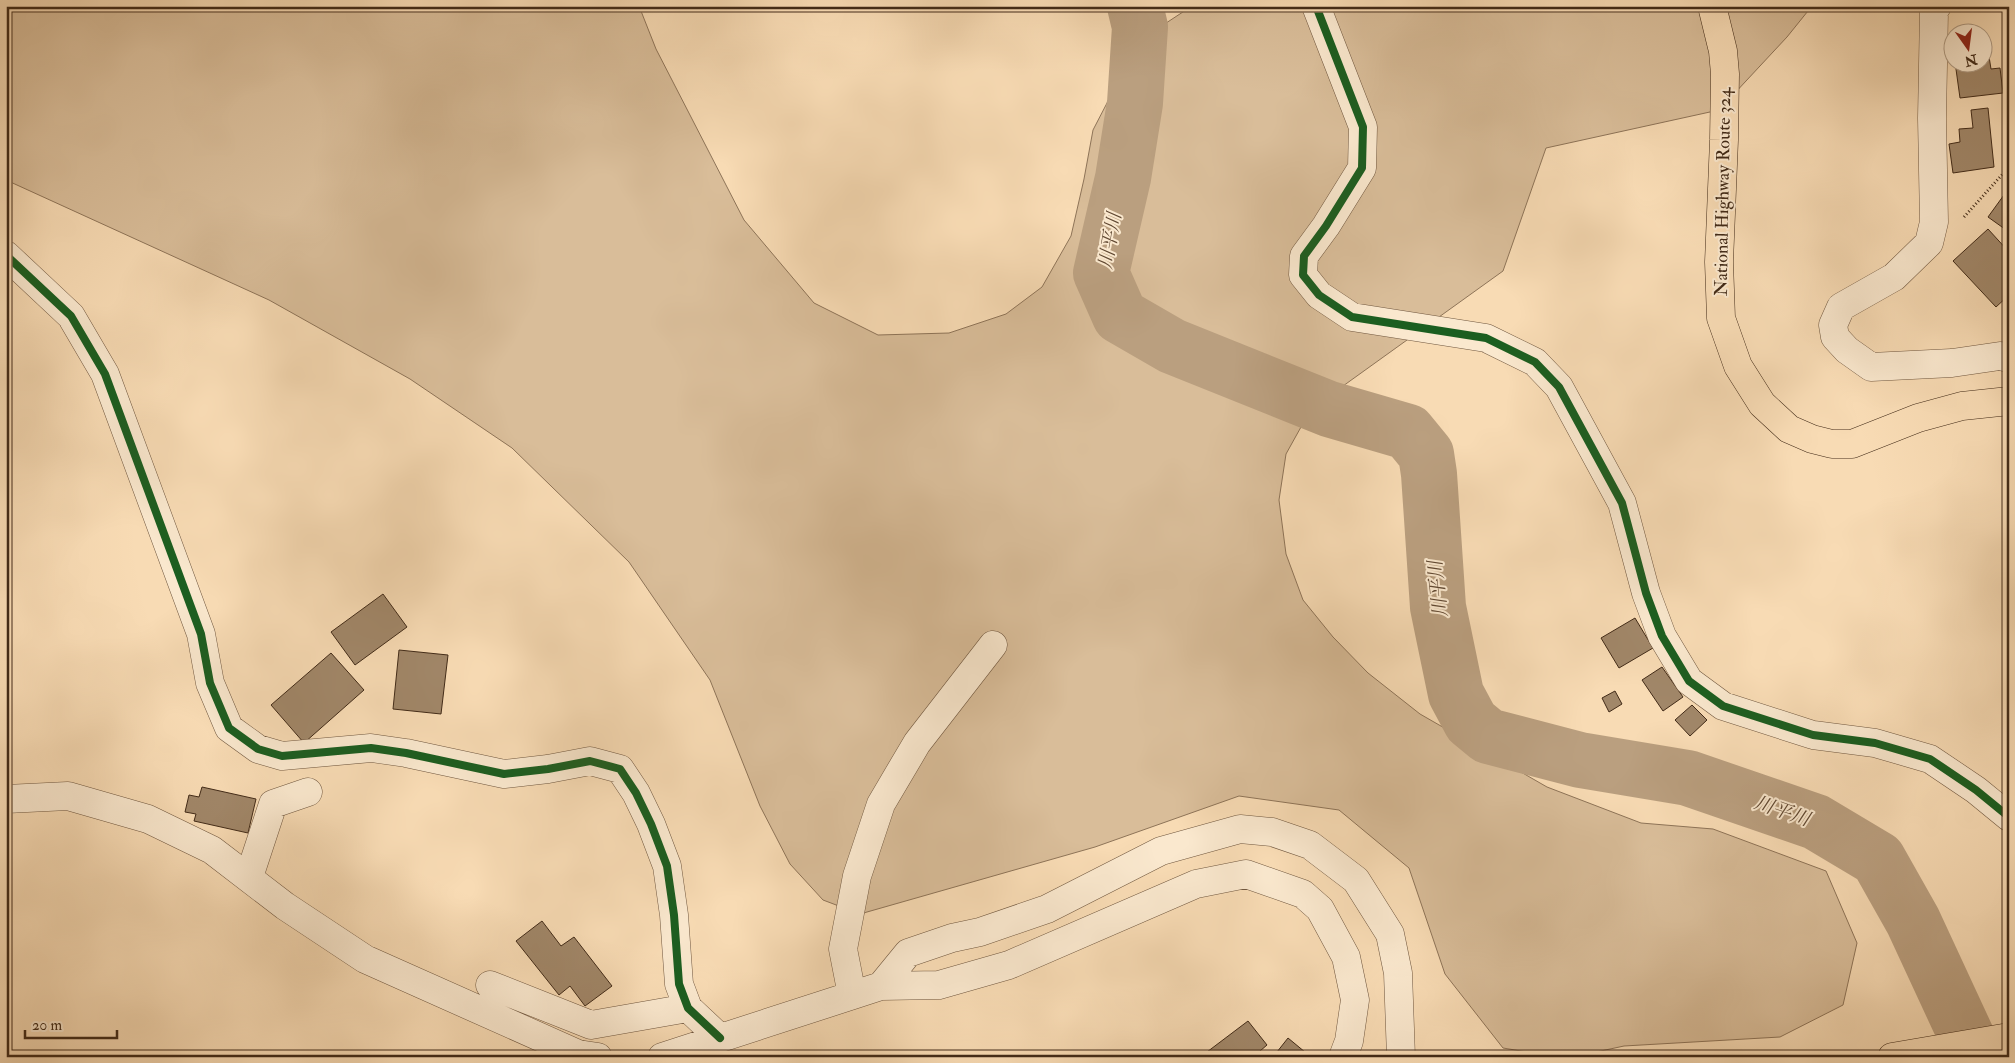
<svg xmlns="http://www.w3.org/2000/svg" width="2015" height="1063" font-family="'IM FELL Double Pica','Noto Serif JP',serif">
  <rect width="100%" height="100%" fill="#f8dbb4"/>
  <filter id="stains"><feTurbulence type="fractalNoise" baseFrequency=".004" numOctaves="4"/><feColorMatrix values="0 0 0 0 .2 0 0 0 0 .09 0 0 0 0 .02 0 0 0 .5 -.17"/></filter>
  <radialGradient id="worn" r=".72"><stop offset=".6" stop-color="#630" stop-opacity="0"/><stop offset="1" stop-color="#630" stop-opacity=".3"/></radialGradient>
  <path fill="#d9bd99" stroke="#8e7458" d="M6 6H639L656 49 744 220 814 303 878 335 949 333 1006 314 1042 287 1071 236 1084 179 1093 130 1121 76 1157 29 1192 6H1812L1787 37 1719 110 1546 148 1503 271 1311 409 1286 454 1279 500 1286 554 1303 600 1333 637 1368 673 1420 714 1547 787 1641 823 1713 829 1826 871 1857 943 1843 1005 1780 1037 1624 1046 1573 1057H1557L1503 1048 1445 974 1409 868 1339 810 1239 796 1095 847 860 914 823 900 790 864 760 806 710 680 629 562 512 448 410 379 269 300 6 180Z"/>
  <g fill="none" stroke-linecap="round" stroke-linejoin="round">
    <path stroke="#ba9f7f" stroke-width="56" d="M1135 6 1140 27 1135 103 1123 178 1101 273 1120 316 1172 346 1329 409 1408 432 1426 454 1429 474 1438 607 1456 694 1471 722 1488 736 1580 760 1688 778 1816 822 1878 859 1913 921 1976 1057"/>
  </g>
  <path fill="#a18769" stroke="#422b18" d="M1987 44 1991 69 2000 68 2003 93 1960 98 1955 62H1982V45Z
    M1988 108 1994 167 1953 173 1949 144 1960 142 1959 129 1973 128 1971 110Z
    M2009 188V232L1988 217Z
    M1988 229 2009 252V295L1996 307 1953 261Z
    M383 594 407 627 355 665 331 632Z
    M1635 618 1653 648 1619 668 1601 638Z
    M399 650 448 655 441 714 393 709Z
    M331 653 364 690 304 743 271 705Z
    M1662 667 1683 697 1663 711 1642 680Z
    M1615 691 1622 704 1609 712 1602 698Z
    M1692 705 1707 720 1690 736 1675 720Z
    M202 787 256 799 248 833 194 821 196 814 185 812 189 795 199 797Z
    M542 921 561 946 574 937 612 986 585 1006 570 986 559 995 516 941Z
    M1248 1021 1267 1045 1253 1057H1205L1203 1055Z
    M1288 1038 1311 1057H1273Z"/>
  <g fill="none" stroke-linecap="round" stroke-linejoin="round">
    <g stroke="#70573f" stroke-width="29">
      <path id="minor" d="M1316 6 1363 127 1362 168 1326 226 1304 256 1303 275 1319 295 1352 317 1486 338 1535 362 1559 387 1622 503 1646 593 1662 636 1689 681 1723 706 1813 735 1875 743 1930 759 1976 790 2009 817
        M1937 6 1934 11 1932 118 1934 222 1929 243 1894 277 1841 307 1833 325 1835 337 1847 350 1871 367 1952 363 2000 356 2009 358
        M6 255 71 316 105 374 201 634 210 683 229 728 258 749 282 756 371 748 406 753 504 774 548 769 590 761 620 769 636 793 651 824 667 866 674 915 679 984 688 1008 720 1038
        M6 799 68 796 148 819 212 850 285 906 365 959 578 1054 598 1057
        M249 877 273 804 308 792
        M490 985 591 1025 688 1008
        M881 986 939 985 1009 965 1196 884 1246 874 1303 894 1320 909 1346 957 1355 1000 1349 1041 1343 1057
        M852 995 843 949 857 876 881 804 917 743 993 645
        M662 1057 881 986 908 953 952 938 980 932 1047 909 1161 851 1240 829 1272 832 1310 845 1356 880 1390 934 1398 973 1401 1057"/>
    </g>
    <g stroke="#422b18" stroke-width="29">
      <path id="trunk" d="M1712 6 1723 51 1725 74 1724 140 1719 262 1721 318 1738 366 1762 404 1789 429 1812 439 1832 444H1852L1918 418 1962 406 2009 401
        M1892 1057 2009 1037"/>
    </g>
    <path stroke="#422b18" stroke-width="3" stroke-dasharray="1 2.5" stroke-linecap="butt" d="M1964 217 2009 167"/>
    <use href="#minor" stroke="#fae8ce" stroke-width="28"/>
    <use href="#trunk" stroke="#f8dbb4" stroke-width="28"/>
    <g stroke="#fae8ce" stroke-width="11">
      <path id="cycleway" d="M1316 6 1363 127 1362 168 1326 226 1304 256 1303 275 1319 295 1352 317 1486 338 1535 362 1559 387 1622 503 1646 593 1662 636 1689 681 1723 706 1813 735 1875 743 1930 759 1976 790 2009 817
        M6 255 71 316 105 374 201 634 210 683 229 728 258 749 282 756 371 748 406 753 504 774 548 769 590 761 620 769 636 793 651 824 667 866 674 915 679 984 688 1008 720 1038"/>
    </g>
    <use href="#cycleway" stroke="#1b5e20" stroke-width="8"/>
  </g>
  <g text-anchor="middle" dominant-baseline="central" stroke-width="4" stroke-linejoin="round" paint-order="stroke">
    <g font-size="18" fill="#422b18" stroke="#fae8ce">
      <text transform="translate(1723 192) rotate(-89)">National Highway Route 324</text>
    </g>
    <g font-size="19" font-style="italic" fill="#604832" stroke="#fae8ce">
      <text transform="translate(1110 241) rotate(-80)">川平川</text>
      <text transform="translate(1438 589) rotate(-96)">川平川</text>
      <text transform="translate(1782 811) rotate(19)">川平川</text>
    </g>
  </g>
  <rect width="2015" height="1063" fill="none" stroke="#f8dbb4" stroke-width="25"/>
  <rect x="8" y="8" width="2000" height="1048" fill="none" stroke="#422b18" stroke-width="2.5"/>
  <rect x="12" y="12" width="1990" height="1038" fill="none" stroke="#422b18"/>
  <g transform="translate(1968 48) rotate(166)"><circle r="24" fill="#fae8ce" stroke="#b09c85"/>
  <path d="M0-4L9 19L0 12L-9 19Z" fill="#8f2418"/>
  <text y="-8" font-size="14" font-weight="bold" text-anchor="middle" fill="#422b18">N</text>
  </g>
  <path d="M25 1030v8h92v-8" fill="none" stroke="#422b18" stroke-width="2.5"/>
  <text x="32" y="1030" font-size="15" fill="#422b18" stroke="#fae8ce" stroke-width="4" paint-order="stroke">20 m</text>
  <rect width="100%" height="100%" filter="url(#stains)"/>
  <rect width="100%" height="100%" fill="url(#worn)"/>
</svg>
